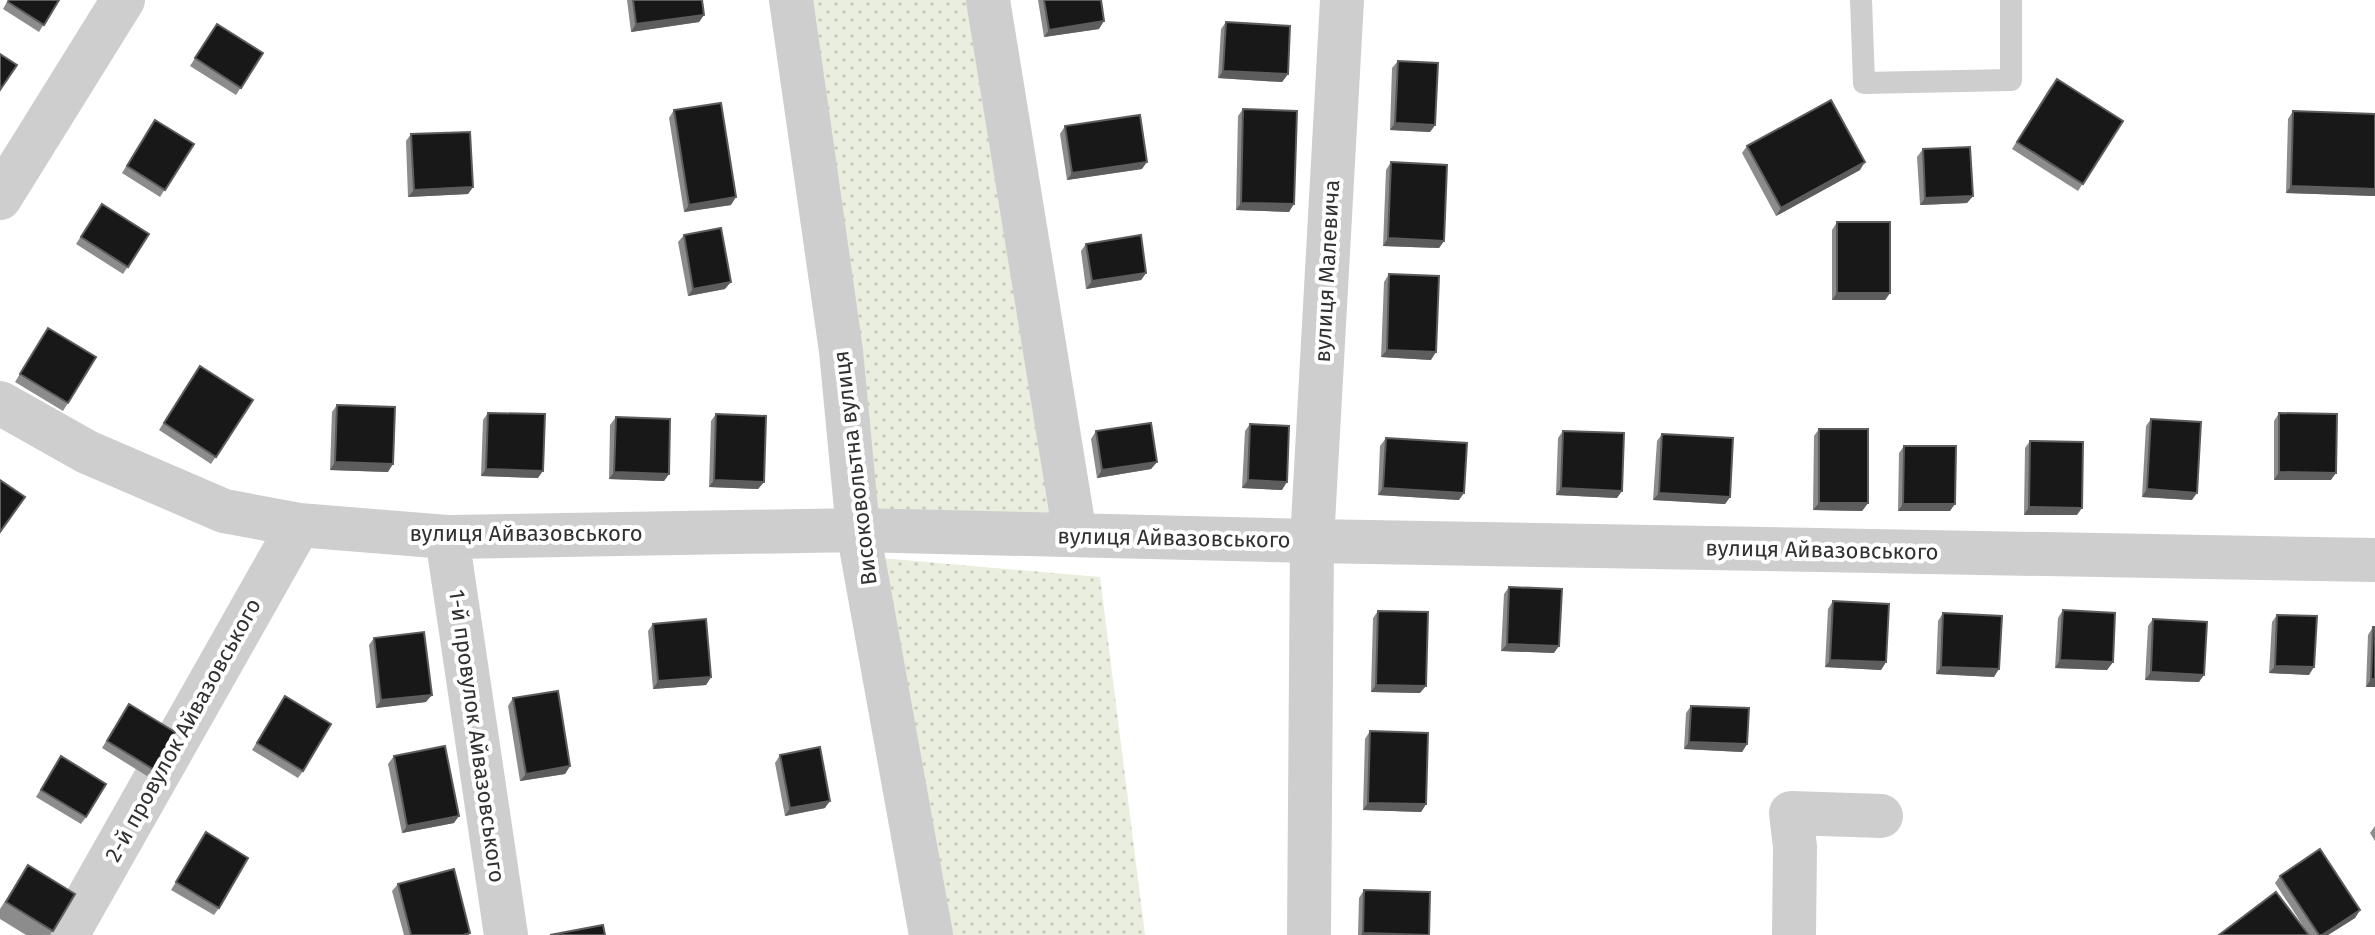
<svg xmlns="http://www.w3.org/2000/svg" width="2375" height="935" font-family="'Fira Sans',sans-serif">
  <defs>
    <pattern id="green-dots" width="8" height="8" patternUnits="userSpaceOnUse" patternTransform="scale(2)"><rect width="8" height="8" fill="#e9eede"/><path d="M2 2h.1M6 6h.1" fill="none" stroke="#c8cdbf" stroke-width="1.8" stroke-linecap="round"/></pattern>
  </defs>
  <rect width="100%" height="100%" fill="#fff"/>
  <path fill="url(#green-dots)" d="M801 0H971L1054 521 872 509Z
    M881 558 1100 577 1145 935H946Z"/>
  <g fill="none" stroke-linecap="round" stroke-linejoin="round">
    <path stroke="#cecece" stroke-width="22" d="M1861 0 1864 83 2011 80V0"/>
    <path stroke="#cecece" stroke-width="44" d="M791 0 841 351 858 530 931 935
      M988 0 1075 535
      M0 198 123 0
      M0 403 87 452 224 511 299 525 447 537 858 530 1312 541 2375 560
      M447 537 506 935
      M67 935 299 525
      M1309 935 1312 541 1342 0
      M1794 935 1795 847 1791 813 1881 816"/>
  </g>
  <path fill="#8c8c8c" d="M8 0H59L39 32 3 9Z
    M627 0H702L704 15 699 22 631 32Z
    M1038 0H1101L1099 29 1044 37Z
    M1226 22 1288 74 1282 82 1218 78 1221 29Z
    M217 24 263 53 236 95 190 66Z
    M1398 61 1435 125 1430 132 1390 130 1392 68Z
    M2051 86 2123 121 2078 191 2012 149Z
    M1243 109 1289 212 1236 210 1238 116Z
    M674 110 731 205 684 212 669 118Z
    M2293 111 2375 114V196L2286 193 2288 119Z
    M1065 126 1142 169 1067 180 1060 134Z
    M150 128 194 144 160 197 122 173Z
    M411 134 473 187 468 194 408 197 406 141Z
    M1747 146 1860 170 1776 216 1742 153Z
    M1923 149 1973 196 1967 203 1920 205 1917 157Z
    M1391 162 1444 241 1439 248 1383 246 1386 170Z
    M102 204 149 234 123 274 76 244Z
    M1837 222 1890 293 1885 300H1832V230Z
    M684 235 725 289 688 296 678 242Z
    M1086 244 1146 273 1141 280 1086 289 1081 251Z
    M1389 274 1431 360 1381 357 1384 282Z
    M48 328 68 403 63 411 15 382Z
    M200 366 253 400 211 464 159 430Z
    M337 405 388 472 330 470 332 412Z
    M488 413 538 478 481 476 483 420Z
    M2279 413 2331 480H2274V421Z
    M716 414 764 482 758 489 709 487 711 421Z
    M616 417 669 474 664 481 609 479 610 425Z
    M2151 419 2192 500 2142 497 2146 426Z
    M1250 424 1282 490 1242 488 1245 431Z
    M1819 429 1868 503 1862 511 1813 510 1814 436Z
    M1096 431 1157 462 1151 469 1097 478 1091 439Z
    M1563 431 1617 498 1556 495 1558 438Z
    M1662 434 1730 497 1725 504 1653 500 1657 441Z
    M1386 438 1459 500 1378 495 1380 446Z
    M2030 441 2077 515H2024L2025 448Z
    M1904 446 1950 511H1898L1899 453Z
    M1509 587 1554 653 1501 651 1504 594Z
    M1833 601 1886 662 1881 670 1825 667 1828 609Z
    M2063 610 2113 662 2107 670 2055 668 2058 618Z
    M1378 611 1420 693 1371 692 1373 618Z
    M1943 613 1994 677 1936 674 1938 621Z
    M2277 615 2309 675 2269 673 2272 622Z
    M2153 619 2199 682 2145 680 2148 626Z
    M653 624 711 677 706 685 653 689 648 631Z
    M2373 627H2375V687H2366L2368 635Z
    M374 638 426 702 376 708 369 645Z
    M285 696 303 771 298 778 252 750Z
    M513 698 570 766 565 774 520 781 508 706Z
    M1691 706 1747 744 1742 752 1684 749 1686 713Z
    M124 712 153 769 147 776 102 748Z
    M1370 731 1426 804 1421 812 1363 810 1365 739Z
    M780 755 825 808 785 816 775 763Z
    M394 756 454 823 402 833 388 764Z
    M56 764 86 817 81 824 36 797Z
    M2375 826V841L2370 833Z
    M206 832 219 908 214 915 171 890Z
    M28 865 75 894 50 935H26L0 919V909Z
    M2280 876 2360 910 2355 918 2328 935H2309L2275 883Z
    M398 884 470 933 469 935H404L392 891Z
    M1364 890 1428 935H1358L1359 898Z"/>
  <path fill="#5d5d5d" d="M704 15 699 22 631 32 636 24Z
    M1104 21 1099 29 1044 37 1049 30Z
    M1223 71 1288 74 1282 82 1218 78Z
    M1395 123 1435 125 1430 132 1390 130Z
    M1147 162 1142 169 1067 180 1072 173Z
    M1865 162 1860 170 1776 216 1781 208Z
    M2291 186 2375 189V196L2286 193Z
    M473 187 468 194 408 197 414 190Z
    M1973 196 1967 203 1920 205 1925 198Z
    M736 197 731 205 684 212 689 205Z
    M1241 203 1294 204 1289 212 1236 210Z
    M1388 238 1444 241 1439 248 1383 246Z
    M1146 273 1141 280 1086 289 1092 281Z
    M731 282 725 289 688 296 693 289Z
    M1837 293H1890L1885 300H1832Z
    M1387 350 1436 352 1431 360 1381 357Z
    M335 462 393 464 388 472 330 470Z
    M1157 462 1151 469 1097 478 1102 470Z
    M486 469 543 471 538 478 481 476Z
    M614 472 669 474 664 481 609 479Z
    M2279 472 2336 473 2331 480H2274Z
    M714 480 764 482 758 489 709 487Z
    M1248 480 1287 482 1282 490 1242 488Z
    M1383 488 1464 493 1459 500 1378 495Z
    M1561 488 1622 491 1617 498 1556 495Z
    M2147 489 2197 493 2192 500 2142 497Z
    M1659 493 1730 497 1725 504 1653 500Z
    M1819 503H1868L1862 511 1813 510Z
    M1903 504H1955L1950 511H1898Z
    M2029 507 2082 508 2077 515H2024Z
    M1507 644 1559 646 1554 653 1501 651Z
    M1830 660 1886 662 1881 670 1825 667Z
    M2060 660 2113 662 2107 670 2055 668Z
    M2275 666 2314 667 2309 675 2269 673Z
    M1941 667 1999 669 1994 677 1936 674Z
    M2151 672 2204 675 2199 682 2145 680Z
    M711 677 706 685 653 689 658 681Z
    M2371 679H2375V687H2366Z
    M1376 685 1426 686 1420 693 1371 692Z
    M432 695 426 702 376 708 381 700Z
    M1689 742 1747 744 1742 752 1684 749Z
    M570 766 565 774 520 781 526 774Z
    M830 801 825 808 785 816 790 808Z
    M1368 803 1426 804 1421 812 1363 810Z
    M459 816 454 823 402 833 407 826Z
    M2360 910 2355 918 2328 935H2322Z
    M1363 933 1428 935H1361Z"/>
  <path fill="#181818" stroke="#5d5d5d" stroke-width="2" d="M9 0H59L44 25 8 2Z
    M633 0H702L704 15 636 24Z
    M1044 0H1101L1104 21 1049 30Z
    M1226 22 1290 26 1288 74 1223 71Z
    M217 24 263 53 241 88 195 58Z
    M0 54 17 65 0 90Z
    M1398 61 1438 63 1435 125 1395 123Z
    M2057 79 2123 121 2083 184 2017 142Z
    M1831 100 1865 162 1781 208 1747 146Z
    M721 103 736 197 689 205 674 110Z
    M1243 109 1297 111 1294 204 1241 203Z
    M2293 111 2375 114V189L2291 186Z
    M1140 115 1147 162 1072 173 1065 126Z
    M155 120 194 144 165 190 127 166Z
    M470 132 473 187 414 190 411 134Z
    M1970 147 1973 196 1925 198 1923 149Z
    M1391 162 1447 165 1444 241 1388 238Z
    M102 204 149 234 128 267 81 237Z
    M1837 222H1890V293H1837Z
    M721 228 731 282 693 289 684 235Z
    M1141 235 1146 273 1092 281 1086 244Z
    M1389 274 1439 276 1436 352 1387 350Z
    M48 328 96 357 68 403 20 374Z
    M200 366 253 400 216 457 164 423Z
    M337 405 395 407 393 464 335 462Z
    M488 413 545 414 543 471 486 469Z
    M2279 413 2337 414 2336 473 2279 472Z
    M716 414 766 416 764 482 714 480Z
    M616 417 670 419 669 474 614 472Z
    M2151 419 2201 422 2197 493 2147 489Z
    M1151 423 1157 462 1102 470 1096 431Z
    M1250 424 1289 426 1287 482 1248 480Z
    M1819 429H1868V503H1819Z
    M1563 431 1624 433 1622 491 1561 488Z
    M1662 434 1733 438 1730 497 1659 493Z
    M1386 438 1467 443 1464 493 1383 488Z
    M2030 441 2083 442 2082 508 2029 507Z
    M1904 446H1956L1955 504H1903Z
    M0 480 25 497 0 532Z
    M1509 587 1562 589 1559 646 1507 644Z
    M1833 601 1889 604 1886 662 1830 660Z
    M2063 610 2115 613 2113 662 2060 660Z
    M1378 611 1428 612 1426 686 1376 685Z
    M1943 613 2002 616 1999 669 1941 667Z
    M2277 615 2317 616 2314 667 2275 666Z
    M706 619 711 677 658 681 653 624Z
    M2153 619 2207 622 2204 675 2151 672Z
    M2373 627H2375V679H2371Z
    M424 632 432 695 381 700 374 638Z
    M558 691 570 766 526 774 513 698Z
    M285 696 331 724 303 771 257 743Z
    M129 704 175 732 153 769 107 741Z
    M1691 706 1749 708 1747 744 1689 742Z
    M1370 731 1428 733 1426 804 1368 803Z
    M445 746 459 816 407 826 394 756Z
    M820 747 830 801 790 808 780 755Z
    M61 756 106 784 86 817 41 790Z
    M206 832 248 858 219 908 176 882Z
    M2320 849 2360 910 2322 935H2319L2280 876Z
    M28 865 75 894 53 931 6 902Z
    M454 869 470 933 463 935H411L398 884Z
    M1364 890 1430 892 1429 935 1363 933Z
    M2276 892 2308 934 2306 935H2219Z
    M603 925 605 935H550Z"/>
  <g text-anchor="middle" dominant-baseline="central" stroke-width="8" stroke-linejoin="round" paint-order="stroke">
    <g font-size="22" fill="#313131" stroke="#fff">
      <text transform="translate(1327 271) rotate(-87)">вулиця Малевича</text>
      <text transform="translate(855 468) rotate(-97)">Високовольтна вулиця</text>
      <text x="526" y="533">вулиця Айвазовського</text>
      <text transform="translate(1174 538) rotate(1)">вулиця Айвазовського</text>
      <text transform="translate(1822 550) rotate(1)">вулиця Айвазовського</text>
      <text transform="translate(183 730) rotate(-61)">2-й провулок Айвазовського</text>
      <text transform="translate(477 736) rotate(82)">1-й провулок Айвазовського</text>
    </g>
  </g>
</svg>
